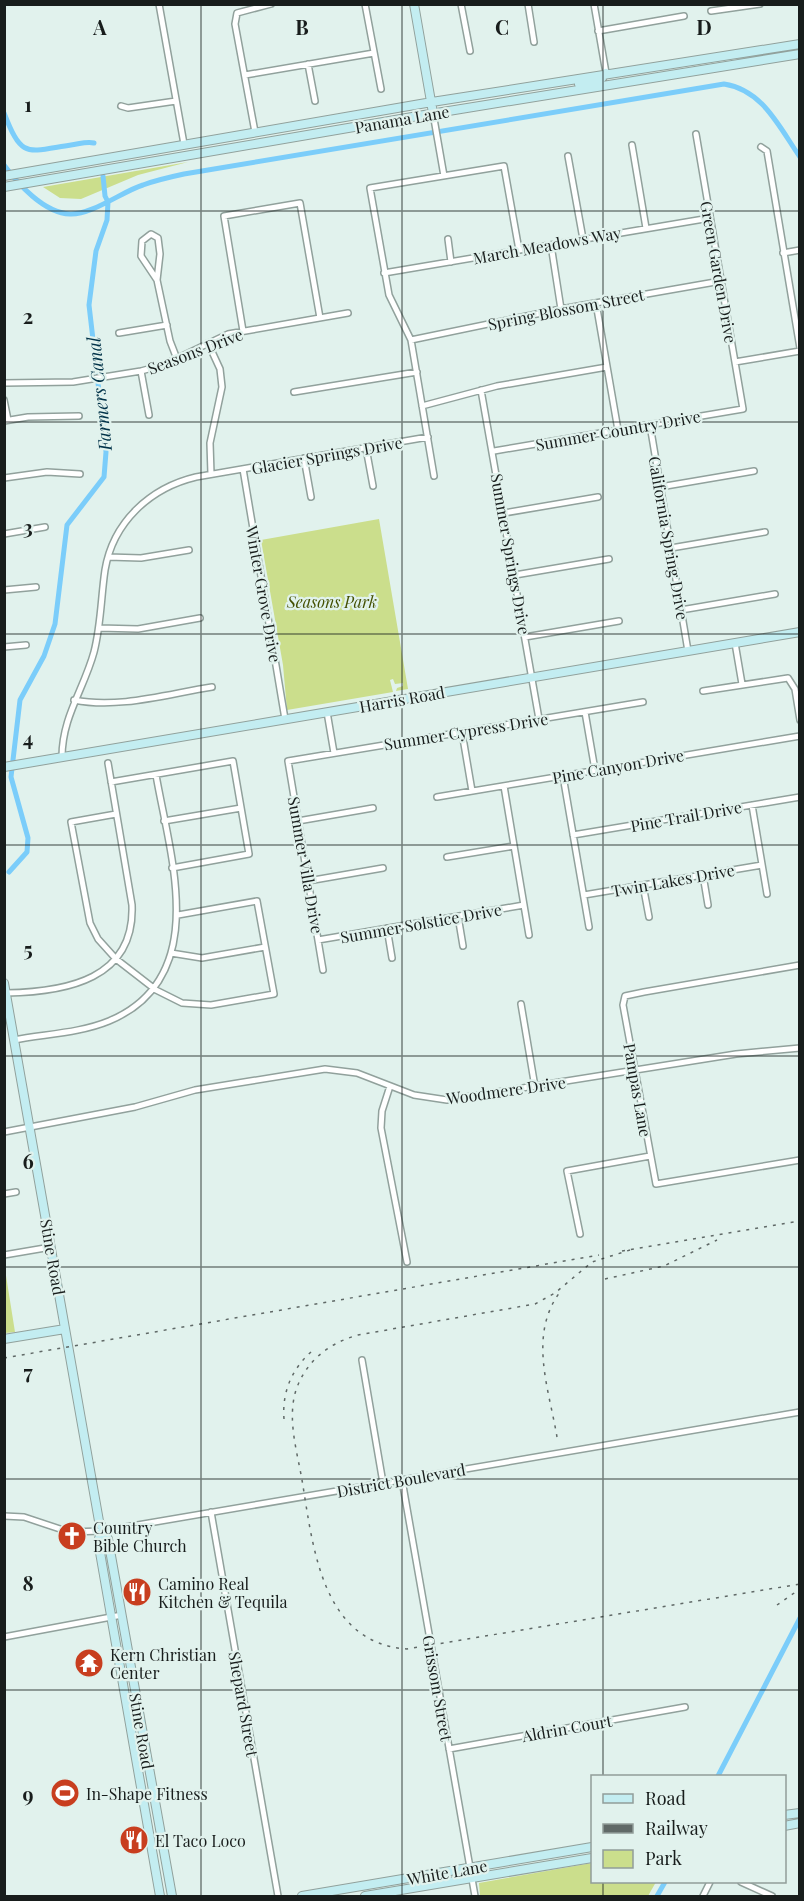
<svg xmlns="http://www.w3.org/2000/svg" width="804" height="1901" font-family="'Playfair Display',serif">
  <rect width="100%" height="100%" fill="#e1f2ed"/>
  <path fill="#cbde8c" d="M188 162 138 175 81 199 60 198 43 187Z
    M379 519 408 689 396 691 397 688 403 686V683L395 684 393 679 390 680 393 692 287 710 283 665 261 540Z
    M4 1263 15 1332 5 1333H4Z
    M592 1863V1882H656L648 1896H480L479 1883Z"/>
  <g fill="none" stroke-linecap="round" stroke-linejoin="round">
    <path stroke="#7bcdfa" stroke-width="5" d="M4 113C22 159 26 152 71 145 79 144 87 141 94 143
      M4 165C18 184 44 213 70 214 92 215 123 191 143 185 156 180 170 177 184 174L724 84C763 90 779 127 800 157
      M9 872 27 852 28 838 11 777 20 700 44 656 55 624 67 525 104 477 106 452 89 305 96 251 107 220 108 202 105 196 103 176
      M718 1776 800 1618
      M657 1896 665 1882"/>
    <g stroke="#91a19c" stroke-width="8">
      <path id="street" d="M159 4 184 144
        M365 4 381 89
        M461 4 470 51
        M528 4 534 42
        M594 4 606 73
        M711 11 760 4
        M598 31 684 16
        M308 64 315 101
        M245 75 374 53
        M121 106 128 108 176 101
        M433 113 444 176
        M255 132 235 24 237 13 271 4
        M632 145 646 228
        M761 147 767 151 800 348
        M568 156 583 239
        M151 234 158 238 160 254 157 280 141 256 142 241Z
        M448 239 451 262
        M551 245 561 309
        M783 253 800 250
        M384 273 710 218
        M157 280 170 341 177 359
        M596 303 618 430
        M243 331 224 216 300 203 320 318
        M119 333 167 325
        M411 340 561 309 721 281
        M208 343 220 369 222 387 210 443 211 474
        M735 362 800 351
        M141 371 149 415
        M4 383 73 382 141 371 163 365 228 334 348 313
        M481 390 539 719
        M294 392 417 372
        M4 400 8 420
        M422 406 497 386 607 367
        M4 421 28 417 79 416
        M650 425 688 651
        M366 448 373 486
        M494 451 743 409 696 134
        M304 458 311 497
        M243 469 285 719
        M434 476 411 340 389 295 370 188 504 166 519 250
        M4 478 47 472 80 474
        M660 487 754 471
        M504 513 598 497
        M4 534 45 527
        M671 548 765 532
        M108 557 141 558 189 550
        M515 575 609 559
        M4 590 36 587
        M681 610 775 594
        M99 628 138 629 200 618
        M525 637 619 621
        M735 643 742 684
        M4 647 26 645
        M703 691 788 678 795 689 800 720
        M74 700C119 709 167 694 212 687
        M327 712 334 753
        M585 712 595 770
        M462 732 472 791
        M62 757C62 717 84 689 94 652 101 625 101 597 105 570 113 522 150 488 196 477L428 437
        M563 776 589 927
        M111 782 233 761 249 854 172 868
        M504 786 529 935
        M437 797 800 736
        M752 805 767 894
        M116 814 71 822 90 923 98 939 116 959 156 990 182 1003 211 1005 274 994 257 901 178 915
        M164 821 241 808
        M298 821 373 808
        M573 835 800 797
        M447 857 514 846
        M703 875 708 905
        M308 881 383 868
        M643 885 649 917
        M584 895 762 865
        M458 916 463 946
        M387 928 392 958
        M318 940 524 905
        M171 953 202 958 265 947
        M800 965 644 992 625 996 623 1005 656 1184 800 1160
        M323 970 288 761 643 702
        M6 993C67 992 135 979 132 905L108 763
        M521 1004 535 1087
        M14 1040C45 1034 80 1033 109 1021 212 978 170 856 156 775
        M390 1086 382 1111 381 1128 407 1262
        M4 1132 135 1107 195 1090 325 1069 357 1073 414 1095 447 1100 736 1054 800 1048
        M4 1194 16 1192
        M580 1234 567 1171 650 1156
        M4 1255 51 1247
        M362 1360 383 1483
        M402 1480 475 1896
        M211 1512 278 1896
        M4 1516 24 1517 69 1532 102 1531 800 1412
        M4 1637 122 1615
        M449 1749 685 1707
        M741 1882 772 1896
        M703 1896 710 1882"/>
    </g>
    <g stroke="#91a19c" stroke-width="10">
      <path id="secondary" d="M414 4 433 113
        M579 84 601 79 606 73
        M4 176 432 102 800 44
        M4 187 424 115 800 54
        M4 767 800 632
        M4 983 99 1521 108 1539 172 1896
        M4 1339 65 1329
        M102 1531 98 1541 160 1896
        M784 1815 800 1813
        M784 1826 800 1823
        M302 1896 592 1847
        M365 1896 592 1858"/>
    </g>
    <use href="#street" stroke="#fff" stroke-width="5"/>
    <use href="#secondary" stroke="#c3edf1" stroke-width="8"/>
    <path stroke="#606967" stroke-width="1.5" stroke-dasharray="3 6" stroke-linecap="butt" d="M630 1250 592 1262 555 1293 535 1304 358 1335C329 1343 306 1361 296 1390 287 1419 297 1451 302 1480 313 1546 321 1643 407 1649L800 1584
      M622 1251 800 1221
      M605 1279 664 1266 717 1240
      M4 1358 599 1255
      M284 1419C282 1393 291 1370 311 1352
      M557 1437C549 1389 528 1335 560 1292
      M777 1605 800 1589"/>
  </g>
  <path fill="none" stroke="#181d1c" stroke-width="1.5" stroke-opacity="0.55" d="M201 4V1896M402 4V1896M603 4V1776M4 211H800M4 422H800M4 634H800M4 845H800M4 1056H800M4 1267H800M4 1479H800M4 1690H800M603 1882V1896"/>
  <defs>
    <g id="church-disc" transform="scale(1.5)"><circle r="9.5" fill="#c83e1f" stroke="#e1f2ed"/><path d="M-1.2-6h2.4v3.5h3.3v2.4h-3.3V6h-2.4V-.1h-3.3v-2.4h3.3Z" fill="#fff"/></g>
    <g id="restaurant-disc" transform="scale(1.5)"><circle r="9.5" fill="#c83e1f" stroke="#e1f2ed"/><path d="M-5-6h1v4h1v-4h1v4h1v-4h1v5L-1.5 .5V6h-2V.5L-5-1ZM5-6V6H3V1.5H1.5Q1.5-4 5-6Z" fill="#fff"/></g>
    <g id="temple-disc" transform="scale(1.5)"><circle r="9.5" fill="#c83e1f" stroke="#e1f2ed"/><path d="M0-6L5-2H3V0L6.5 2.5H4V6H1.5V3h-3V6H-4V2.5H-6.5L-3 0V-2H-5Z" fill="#fff"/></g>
    <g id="stadium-disc" transform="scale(1.5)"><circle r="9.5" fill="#c83e1f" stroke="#e1f2ed"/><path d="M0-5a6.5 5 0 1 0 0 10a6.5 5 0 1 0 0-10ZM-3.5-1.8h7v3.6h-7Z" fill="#fff"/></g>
  </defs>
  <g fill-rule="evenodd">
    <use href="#church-disc" x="72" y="1536"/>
    <use href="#restaurant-disc" x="137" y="1592"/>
    <use href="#temple-disc" x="89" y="1663"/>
    <use href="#stadium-disc" x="65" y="1793"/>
    <use href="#restaurant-disc" x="134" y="1840"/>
  </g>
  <g text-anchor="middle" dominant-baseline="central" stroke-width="4.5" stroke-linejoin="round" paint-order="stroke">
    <g font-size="16" fill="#181d1c" stroke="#e1f2ed">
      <text transform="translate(402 119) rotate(-10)">Panama Lane</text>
      <text transform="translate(547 245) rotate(-10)">March Meadows Way</text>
      <text transform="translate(719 272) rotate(80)">Green Garden Drive</text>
      <text transform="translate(566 309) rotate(-11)">Spring Blossom Street</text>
      <text transform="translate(195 351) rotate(-21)">Seasons Drive</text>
      <text transform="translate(618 430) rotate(-10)">Summer Country Drive</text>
      <text transform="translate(327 455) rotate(-10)">Glacier Springs Drive</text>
      <text transform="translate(669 538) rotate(80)">California Spring Drive</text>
      <text transform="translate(511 554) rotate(80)">Summer Springs Drive</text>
      <text transform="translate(264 594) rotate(80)">Winter Grove Drive</text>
      <text transform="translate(402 699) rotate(-10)">Harris Road</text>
      <text transform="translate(466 731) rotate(-9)">Summer Cypress Drive</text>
      <text transform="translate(618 766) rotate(-10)">Pine Canyon Drive</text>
      <text transform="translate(686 816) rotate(-10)">Pine Trail Drive</text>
      <text transform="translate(306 865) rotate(80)">Summer Villa Drive</text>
      <text transform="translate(673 880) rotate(-10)">Twin Lakes Drive</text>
      <text transform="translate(421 923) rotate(-10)">Summer Solstice Drive</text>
      <text transform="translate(506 1090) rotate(-8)">Woodmere Drive</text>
      <text transform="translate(638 1090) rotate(80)">Pampas Lane</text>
      <text transform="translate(53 1257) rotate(80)">Stine Road</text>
      <text transform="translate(401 1480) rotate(-10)">District Boulevard</text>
      <text transform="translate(438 1688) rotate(80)">Grissom Street</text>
      <text transform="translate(244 1704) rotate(80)">Shepard Street</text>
      <text transform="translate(567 1728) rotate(-10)">Aldrin Court</text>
      <text transform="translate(142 1731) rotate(80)">Stine Road</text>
      <text transform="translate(447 1872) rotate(-10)">White Lane</text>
    </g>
    <g font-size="16" font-style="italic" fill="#445002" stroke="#e1f2ed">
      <text x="332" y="601">Seasons Park</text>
    </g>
    <g font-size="16" fill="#181d1c" stroke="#e1f2ed" text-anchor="start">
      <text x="93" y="1527">Country<tspan x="93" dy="18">Bible Church</tspan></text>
      <text x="158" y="1583">Camino Real<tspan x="158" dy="18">Kitchen &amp; Tequila</tspan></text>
      <text x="110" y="1654">Kern Christian<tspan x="110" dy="18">Center</tspan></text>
      <text x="86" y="1793">In-Shape Fitness</text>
      <text x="155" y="1840">El Taco Loco</text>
    </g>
    <g font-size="18" font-style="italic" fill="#003248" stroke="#e1f2ed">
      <text transform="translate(99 394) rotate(-96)">Farmers Canal</text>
    </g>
  </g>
  <g font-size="20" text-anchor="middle" font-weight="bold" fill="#181d1c" stroke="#e1f2ed" stroke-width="4.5" stroke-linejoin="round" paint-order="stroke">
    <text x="100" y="35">A</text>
    <text x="302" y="35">B</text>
    <text x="502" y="35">C</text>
    <text x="704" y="35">D</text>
    <text x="28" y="112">1</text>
    <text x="28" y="324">2</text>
    <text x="28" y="535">3</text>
    <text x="28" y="746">4</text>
    <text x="28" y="957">5</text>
    <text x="28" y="1169">6</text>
    <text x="28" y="1380">7</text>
    <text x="28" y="1591">8</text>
    <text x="28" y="1802">9</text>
  </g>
  <rect width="804" height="1901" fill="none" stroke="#181d1c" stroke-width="12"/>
  <rect x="591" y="1775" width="195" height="108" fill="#e1f2ed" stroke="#919d99" stroke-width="1.5"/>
  <rect x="603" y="1794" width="30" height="9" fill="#c3edf1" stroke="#919d99" stroke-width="1.5"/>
  <text x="645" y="1805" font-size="18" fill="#181d1c">Road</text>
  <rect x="603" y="1824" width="30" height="9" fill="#606967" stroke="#919d99" stroke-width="1.5"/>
  <text x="645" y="1835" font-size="18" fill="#181d1c">Railway</text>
  <rect x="603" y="1850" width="30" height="18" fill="#cbde8c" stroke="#919d99" stroke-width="1.5"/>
  <text x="645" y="1865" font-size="18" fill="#181d1c">Park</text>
</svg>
